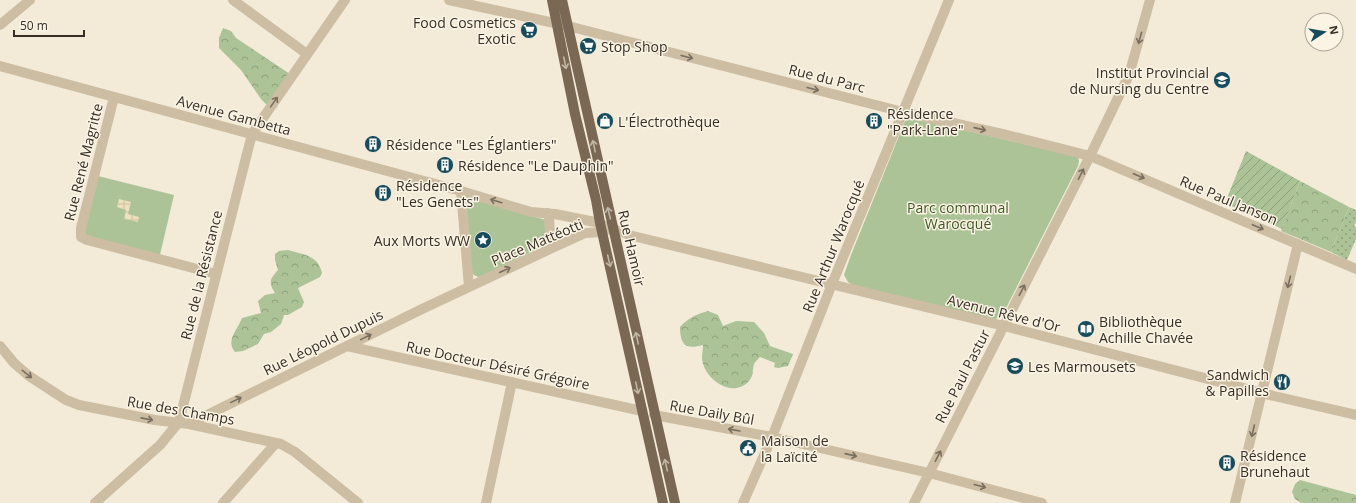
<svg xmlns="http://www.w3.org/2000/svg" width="1356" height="503" font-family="'Open Sans',sans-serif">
  <defs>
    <pattern id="grass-dots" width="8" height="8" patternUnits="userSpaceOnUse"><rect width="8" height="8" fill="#acc397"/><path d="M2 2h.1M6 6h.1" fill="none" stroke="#8d9f7b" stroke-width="1.8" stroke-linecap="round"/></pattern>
    <pattern id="forest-crowns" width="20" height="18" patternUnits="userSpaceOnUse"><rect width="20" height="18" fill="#acc397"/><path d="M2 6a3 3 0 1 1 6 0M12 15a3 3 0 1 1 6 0" fill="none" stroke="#8d9f7b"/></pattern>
    <pattern id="garden-furrows" width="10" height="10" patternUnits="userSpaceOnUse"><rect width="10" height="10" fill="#acc397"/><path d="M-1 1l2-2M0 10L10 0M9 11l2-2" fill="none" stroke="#8d9f7b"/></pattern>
    <pattern id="plaza-grid" width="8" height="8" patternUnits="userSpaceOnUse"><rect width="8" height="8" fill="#ede0bd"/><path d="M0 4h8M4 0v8" fill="none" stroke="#ccc0a2"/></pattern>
  </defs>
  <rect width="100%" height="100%" fill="#f3ebd8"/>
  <path fill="url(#grass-dots)" d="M1349 207 1356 210V222L1354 226 1356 227V239L1347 260 1331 252Z"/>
  <path fill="url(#forest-crowns)" d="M223 28 231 31 236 38 290 74 268 106 261 99 241 70 219 48V38Z
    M1300 181 1349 207 1331 252 1281 231Z
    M288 250C304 255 318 255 322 273L320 277 298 288 304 302 302 307 288 315H284L281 324 271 332 264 334 258 344 243 351 235 352C225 341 238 329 242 318L261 313 258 301 265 295 275 293C268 282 270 279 278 270L275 260V254L279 251Z
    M708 311 718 315 723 326 736 321 754 322 764 333 770 346 793 354 788 366 778 368 774 367 775 363 760 357C758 359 755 362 754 364 752 371 754 375 749 381 732 400 703 378 702 358 702 354 703 349 703 345 686 350 680 345 680 327 688 318 697 314 708 311Z
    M1300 480 1356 495V503H1301L1295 499 1292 492 1295 484Z"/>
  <path fill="#acc397" d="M915 118 1078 157 1079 161 1078 166 1002 316 993 320 854 286 848 282 844 275 851 255 905 121 908 119Z
    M94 175 174 195 159 259 81 233Z
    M468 200 481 201 546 220 548 244 484 275 478 277 474 275 471 272 466 202Z"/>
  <path fill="url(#garden-furrows)" d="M1246 151 1300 181 1282 229 1225 203Z"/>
  <path fill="url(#plaza-grid)" d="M119 199 131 202 128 214 139 217 138 222 124 219 126 210 117 207Z"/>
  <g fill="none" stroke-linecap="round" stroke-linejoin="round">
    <path stroke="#ccbda3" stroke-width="10" d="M233 0 307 54
      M449 0 568 26 903 112 1007 135 1090 156 1356 269
      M0 25 30 0
      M0 66 461 191 531 212 555 214 600 223 609 229 620 231 629 235 1004 326 1274 396 1356 415
      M114 97 81 228V237L87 240 216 274
      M461 191 469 287
      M548 213C551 225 549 237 550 249
      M0 346 14 363 29 376 66 400 79 405 155 420 189 424 281 444 295 452 358 503
      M347 346 642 411
      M654 415 772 437 929 473 1042 503
      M189 424 420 310 550 249 585 233 602 232 608 229
      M95 503 160 445 179 422 252 134 345 0
      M223 503 276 443
      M486 503 512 382
      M743 503 772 437 832 284 949 0
      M914 503 1090 156 1129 75 1150 0
      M1235 503 1298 244"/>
    <path stroke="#7a6855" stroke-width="10" d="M552 0 575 114 596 200 600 223 663 503
      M562 0 675 503"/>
  </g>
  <defs><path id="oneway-shaft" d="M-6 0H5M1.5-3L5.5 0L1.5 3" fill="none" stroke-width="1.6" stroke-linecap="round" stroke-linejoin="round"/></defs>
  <g stroke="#7a6e5e">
    <use href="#oneway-shaft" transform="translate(1140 38) rotate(105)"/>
    <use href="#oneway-shaft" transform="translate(687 57) rotate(14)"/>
    <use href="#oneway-shaft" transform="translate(813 89) rotate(14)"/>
    <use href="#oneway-shaft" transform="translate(274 102) rotate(-55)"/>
    <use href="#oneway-shaft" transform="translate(980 129) rotate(13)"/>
    <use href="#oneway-shaft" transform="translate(1081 174) rotate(-63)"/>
    <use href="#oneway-shaft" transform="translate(1139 176) rotate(23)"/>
    <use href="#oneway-shaft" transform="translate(496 201) rotate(-163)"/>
    <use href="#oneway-shaft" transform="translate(1258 227) rotate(23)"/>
    <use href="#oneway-shaft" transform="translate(505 270) rotate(-25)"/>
    <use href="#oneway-shaft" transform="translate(1289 282) rotate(104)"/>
    <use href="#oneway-shaft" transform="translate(1022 290) rotate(-63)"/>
    <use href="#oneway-shaft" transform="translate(366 337) rotate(-26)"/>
    <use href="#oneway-shaft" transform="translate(27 374) rotate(38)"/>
    <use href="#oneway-shaft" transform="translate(236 400) rotate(-26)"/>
    <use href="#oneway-shaft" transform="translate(147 419) rotate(11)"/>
    <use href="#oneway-shaft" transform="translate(734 430) rotate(-170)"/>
    <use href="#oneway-shaft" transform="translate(1253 431) rotate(103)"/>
    <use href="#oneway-shaft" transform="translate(851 455) rotate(13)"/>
    <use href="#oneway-shaft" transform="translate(938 456) rotate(-63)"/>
    <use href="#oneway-shaft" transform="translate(980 486) rotate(15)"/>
  </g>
  <g stroke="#c1b5a4">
    <use href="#oneway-shaft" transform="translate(565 63) rotate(79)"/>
    <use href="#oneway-shaft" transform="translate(594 146) rotate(-102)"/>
    <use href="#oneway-shaft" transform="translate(609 213) rotate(-104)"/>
    <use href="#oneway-shaft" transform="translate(609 261) rotate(77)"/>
    <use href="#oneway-shaft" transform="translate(637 338) rotate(-102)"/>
    <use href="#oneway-shaft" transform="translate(637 388) rotate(78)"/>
    <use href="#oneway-shaft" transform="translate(666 465) rotate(-103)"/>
  </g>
  <defs>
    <g id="supermarket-disc" transform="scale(0.9)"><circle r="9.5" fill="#184b5b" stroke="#fbf4e4"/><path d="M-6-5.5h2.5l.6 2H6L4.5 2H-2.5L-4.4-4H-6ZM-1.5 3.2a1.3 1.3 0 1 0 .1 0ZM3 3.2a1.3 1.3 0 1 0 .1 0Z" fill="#fff"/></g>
    <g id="university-disc" transform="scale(0.9)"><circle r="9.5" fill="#184b5b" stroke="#fbf4e4"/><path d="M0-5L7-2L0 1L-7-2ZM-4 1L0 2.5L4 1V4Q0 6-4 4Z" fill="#fff"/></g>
    <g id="shop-disc" transform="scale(0.9)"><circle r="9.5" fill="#184b5b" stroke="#fbf4e4"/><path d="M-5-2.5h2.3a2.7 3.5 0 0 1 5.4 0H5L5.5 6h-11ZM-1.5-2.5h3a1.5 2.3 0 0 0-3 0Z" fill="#fff"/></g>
    <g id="building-disc" transform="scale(0.9)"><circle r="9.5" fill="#184b5b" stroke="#fbf4e4"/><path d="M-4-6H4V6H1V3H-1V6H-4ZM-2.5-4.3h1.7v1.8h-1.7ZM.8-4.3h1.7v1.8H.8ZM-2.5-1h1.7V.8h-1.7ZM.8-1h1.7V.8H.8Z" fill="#fff"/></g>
    <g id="sight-disc" transform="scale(0.9)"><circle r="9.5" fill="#184b5b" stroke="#fbf4e4"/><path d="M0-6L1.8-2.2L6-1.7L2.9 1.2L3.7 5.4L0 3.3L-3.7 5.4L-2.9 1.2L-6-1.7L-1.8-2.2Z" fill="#fff"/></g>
    <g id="library-disc" transform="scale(0.9)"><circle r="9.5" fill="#184b5b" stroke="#fbf4e4"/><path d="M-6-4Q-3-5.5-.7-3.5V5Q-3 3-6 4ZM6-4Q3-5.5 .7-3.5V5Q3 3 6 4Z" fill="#fff"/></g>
    <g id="school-disc" transform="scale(0.9)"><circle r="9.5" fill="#184b5b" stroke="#fbf4e4"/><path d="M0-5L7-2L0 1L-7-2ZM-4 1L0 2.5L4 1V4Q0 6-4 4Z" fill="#fff"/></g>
    <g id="restaurant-disc" transform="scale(0.9)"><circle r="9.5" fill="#184b5b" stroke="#fbf4e4"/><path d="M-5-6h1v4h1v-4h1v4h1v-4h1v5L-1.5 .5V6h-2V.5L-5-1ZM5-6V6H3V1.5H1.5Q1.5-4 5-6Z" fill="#fff"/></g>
    <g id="civic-disc" transform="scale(0.9)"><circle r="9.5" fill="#184b5b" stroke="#fbf4e4"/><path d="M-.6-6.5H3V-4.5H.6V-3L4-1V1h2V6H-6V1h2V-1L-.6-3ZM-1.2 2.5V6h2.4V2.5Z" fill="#fff"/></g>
  </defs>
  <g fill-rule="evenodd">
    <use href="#supermarket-disc" x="529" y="30"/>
    <use href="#supermarket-disc" x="588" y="46"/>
    <use href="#university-disc" x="1222" y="80"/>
    <use href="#shop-disc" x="605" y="121"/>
    <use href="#building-disc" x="874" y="121"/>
    <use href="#building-disc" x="373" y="144"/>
    <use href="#building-disc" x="445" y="165"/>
    <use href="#building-disc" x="383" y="193"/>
    <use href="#sight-disc" x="483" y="240"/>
    <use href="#library-disc" x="1086" y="329"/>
    <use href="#school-disc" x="1015" y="366"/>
    <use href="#restaurant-disc" x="1282" y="382"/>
    <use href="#civic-disc" x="748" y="448"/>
    <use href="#building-disc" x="1227" y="463"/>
  </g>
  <g text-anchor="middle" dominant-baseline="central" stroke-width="3" stroke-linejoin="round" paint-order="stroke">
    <g font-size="14" fill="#362e26" stroke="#fbf4e4" text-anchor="start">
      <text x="516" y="22" text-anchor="end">Food Cosmetics<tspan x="516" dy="16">Exotic</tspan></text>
      <text x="601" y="46">Stop Shop</text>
      <text x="1209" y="72" text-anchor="end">Institut Provincial<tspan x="1209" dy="16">de Nursing du Centre</tspan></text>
      <text x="887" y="113">Résidence<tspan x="887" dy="16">"Park-Lane"</tspan></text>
      <text x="618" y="121">L'Électrothèque</text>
      <text x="386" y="144">Résidence "Les Églantiers"</text>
      <text x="458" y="165">Résidence "Le Dauphin"</text>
      <text x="396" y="185">Résidence<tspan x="396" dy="16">"Les Genets"</tspan></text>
      <text x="470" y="240" text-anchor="end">Aux Morts WW</text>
      <text x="1099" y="321">Bibliothèque<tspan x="1099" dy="16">Achille Chavée</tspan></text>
      <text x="1028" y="366">Les Marmousets</text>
      <text x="1269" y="374" text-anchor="end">Sandwich<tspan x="1269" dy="16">&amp; Papilles</tspan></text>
      <text x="761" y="440">Maison de<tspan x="761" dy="16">la Laïcité</tspan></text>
      <text x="1240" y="455">Résidence<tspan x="1240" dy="16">Brunehaut</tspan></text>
    </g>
    <g font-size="14" fill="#362e26" stroke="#fbf4e4">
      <text transform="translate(827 78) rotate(14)">Rue du Parc</text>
      <text transform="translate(234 115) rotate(15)">Avenue Gambetta</text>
      <text transform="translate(83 162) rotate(-76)">Rue René Magritte</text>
      <text transform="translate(1229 200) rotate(23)">Rue Paul Janson</text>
      <text transform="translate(537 242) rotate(-23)">Place Mattéotti</text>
      <text transform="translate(833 246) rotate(-68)">Rue Arthur Warocqué</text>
      <text transform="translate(632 248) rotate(77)">Rue Hamoir</text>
      <text transform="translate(201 275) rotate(-76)">Rue de la Résistance</text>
      <text transform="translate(1004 313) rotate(14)">Avenue Rêve d'Or</text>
      <text transform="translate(323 342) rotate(-26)">Rue Léopold Dupuis</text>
      <text transform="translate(498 365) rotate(12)">Rue Docteur Désiré Grégoire</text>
      <text transform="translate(962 376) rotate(-63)">Rue Paul Pastur</text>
      <text transform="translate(181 410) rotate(10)">Rue des Champs</text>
      <text transform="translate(712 412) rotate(10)">Rue Daily Bûl</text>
    </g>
    <g font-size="14" fill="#3d5727" stroke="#fbf4e4">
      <text x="958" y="207">Parc communal<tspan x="958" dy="16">Warocqué</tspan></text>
    </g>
  </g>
  <g transform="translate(1324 32) rotate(78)"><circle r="19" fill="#fbf4e4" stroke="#aca598"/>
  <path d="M0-3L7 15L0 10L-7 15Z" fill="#184b5b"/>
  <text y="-6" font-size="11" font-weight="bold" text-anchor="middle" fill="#362e26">N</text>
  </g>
  <path d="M14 30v6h70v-6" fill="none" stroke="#362e26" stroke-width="2"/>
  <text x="20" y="30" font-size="12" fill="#362e26" stroke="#fbf4e4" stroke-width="3" paint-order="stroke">50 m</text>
</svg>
